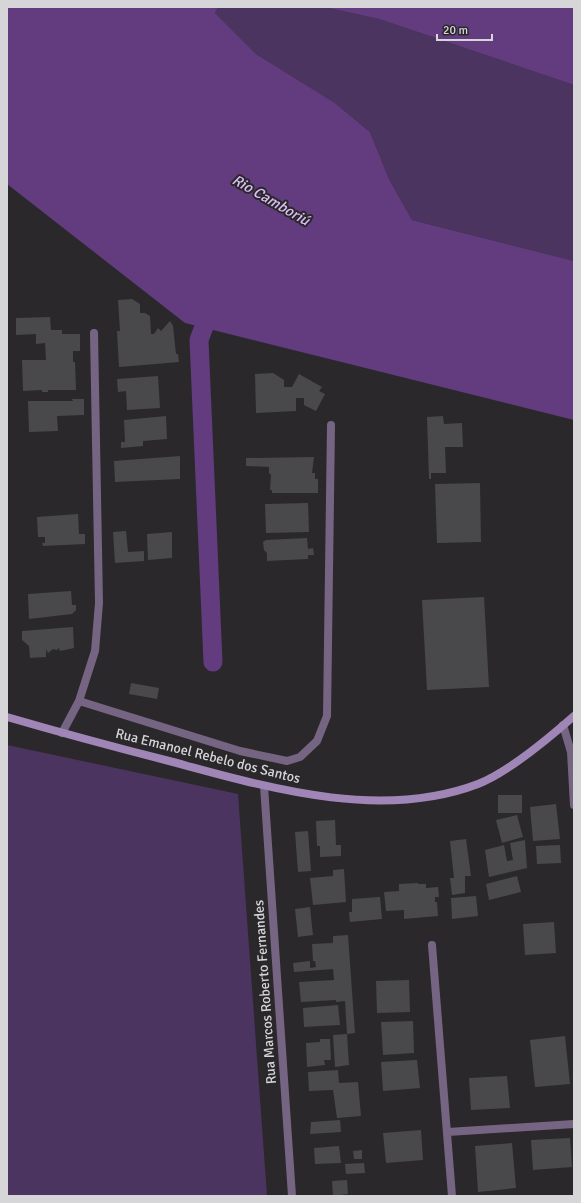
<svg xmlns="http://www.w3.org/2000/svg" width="581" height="1203" font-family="Signika,sans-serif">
  <rect width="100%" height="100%" fill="#2a282b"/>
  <path fill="#4c3460" d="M218 7H324L379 19 574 85V261L412 220 389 179 370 132 335 103 256 54 215 13Z
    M7 745 238 794 267 1196H7Z"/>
  <path fill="#623c7e" d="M7 7H218L215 13 256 54 335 103 370 132 389 179 412 220 574 261V420L185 323 7 184Z
    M324 7H574V85L379 19Z"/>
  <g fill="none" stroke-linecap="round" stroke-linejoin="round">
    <path stroke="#623c7e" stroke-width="19" d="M212 305 199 340 213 662"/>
  </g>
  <path fill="#49484b" d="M132 299 140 304V313H145L150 316 151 334H154L158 328 161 331 170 321 173 326 176 354H178L179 362 119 367 117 331H120L118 300Z
    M50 317 51 330H62V334H80V351H73V362H75L76 390H48V392H42V390L23 391 22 360H46L45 343 36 344V334L16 335V318Z
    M273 373 284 380V387H292L299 374 322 387 319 391 325 394 316 411 304 405V398H296V411L256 413 255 374Z
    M158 376 160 408 127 410 126 391 118 392 117 379Z
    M72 399H84V415L57 416 58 431 29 432 28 401H73Z
    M166 416 167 439 143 441V446L121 448V442H125L124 420Z
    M443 416 444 424 462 423 463 447H445L446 473H431V479H429L427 417Z
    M180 456V479L115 482 114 461Z
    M314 457 312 473H315V479H318V493H272V490H270L271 475 269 473V467L246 466V458Z
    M480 483 481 542 437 543 435 484Z
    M308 503 309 532 266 533 265 504Z
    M78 514 79 534H85V544L43 546 42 543H45V537H38L37 517Z
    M126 531 128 552 144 551V561L115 563 113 532Z
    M172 532V558L148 560 147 534Z
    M307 538 308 549 313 548 314 555H308V559L267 561V553L264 550 263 542 266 540Z
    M71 591 72 605H76V610L72 614 29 619 28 594Z
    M484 597 489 687 427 690 422 600Z
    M73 627 74 648 60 651 59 648 57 650 53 649 48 653 46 649V657L30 658 29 646 22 640V631Z
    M131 683 159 688 157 699 129 694Z
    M498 795H522V813H498Z
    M556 804 560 839 533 841 530 807Z
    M517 815 523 837 502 843 496 820Z
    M335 820 336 845H341V856L320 857V846H317L316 821Z
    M308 831 311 871 298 872 295 832Z
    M466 839 471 876H465V893L452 895 450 878H454L450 841Z
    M525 840 527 868 489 877 485 850 504 845 507 861 513 860 510 843Z
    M560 845 561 863 537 864 536 846Z
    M344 869 346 902 313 905 310 878 333 876V870Z
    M517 876 521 892 489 900 486 884Z
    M418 883V884H426V888L438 887 439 897H435V902H437L438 916 404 919V910L386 911 384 892 399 891V884Z
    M476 896 478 916 452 919 451 898Z
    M380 897 382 919 350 922 349 912H352V899Z
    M310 907 313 935 298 937 295 909Z
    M554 922 556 953 525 955 523 924Z
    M348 935 355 1033 347 1034 345 1001 336 1002V1000L301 1002 299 982 334 980 333 969 294 972 293 963 310 961V968L316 967 315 961H313L312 944 333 943V936Z
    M409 980 410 1012 377 1013 376 981Z
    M338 1005 340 1025 304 1027 303 1008Z
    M413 1021 414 1053 383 1055 381 1022Z
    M347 1034 349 1065 335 1067 333 1035Z
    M565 1036 570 1084 535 1087 530 1040Z
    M320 1039H330L331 1060H324L325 1065 307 1067 306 1043 320 1042Z
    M417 1060 420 1088 383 1091 381 1062Z
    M338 1070 339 1083 358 1082 361 1116 337 1118 333 1090 309 1091 308 1072Z
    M507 1076 510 1108 471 1110 469 1078Z
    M340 1120 341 1132 310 1134 311 1122Z
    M421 1130 423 1160 386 1163 383 1133Z
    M570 1138 572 1167 533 1170 531 1140Z
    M512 1143 516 1188 478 1192 475 1146Z
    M339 1146 341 1163 315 1164 314 1148Z
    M362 1150V1159H354L353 1151Z
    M364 1163 365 1173 346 1174 345 1164Z
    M347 1180 348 1194 333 1196 332 1181Z"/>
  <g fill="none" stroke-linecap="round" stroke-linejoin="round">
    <path stroke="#756583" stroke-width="8" d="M79 701 240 751 287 761 300 757 317 741 327 716 331 425
      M563 725 571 752 574 805
      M62 733 79 701 95 651 99 603 94 333
      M264 786 292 1196
      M432 945 452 1196
      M448 1132 574 1124"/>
    <path stroke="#a086b6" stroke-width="8" d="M7 717C62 733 118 748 173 762 269 788 381 821 478 784 509 772 549 738 574 716"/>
  </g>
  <g text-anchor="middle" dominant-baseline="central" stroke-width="4" stroke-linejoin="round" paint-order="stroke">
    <g font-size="14" fill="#d6d5d7" stroke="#2a282b">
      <text transform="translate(208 756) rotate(14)">Rua Emanoel Rebelo dos Santos</text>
      <text transform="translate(265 992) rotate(-94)">Rua Marcos Roberto Fernandes</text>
    </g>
    <g font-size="15" font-style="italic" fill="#ddbff8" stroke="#2a282b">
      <text transform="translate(271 200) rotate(30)">Rio Camboriú</text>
    </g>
  </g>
  <rect width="581" height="1203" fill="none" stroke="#d6d5d7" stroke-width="16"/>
  <path d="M437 34v6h55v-6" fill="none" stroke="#d6d5d7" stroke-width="2"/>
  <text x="443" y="34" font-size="12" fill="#d6d5d7" stroke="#2a282b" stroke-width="3" paint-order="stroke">20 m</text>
</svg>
